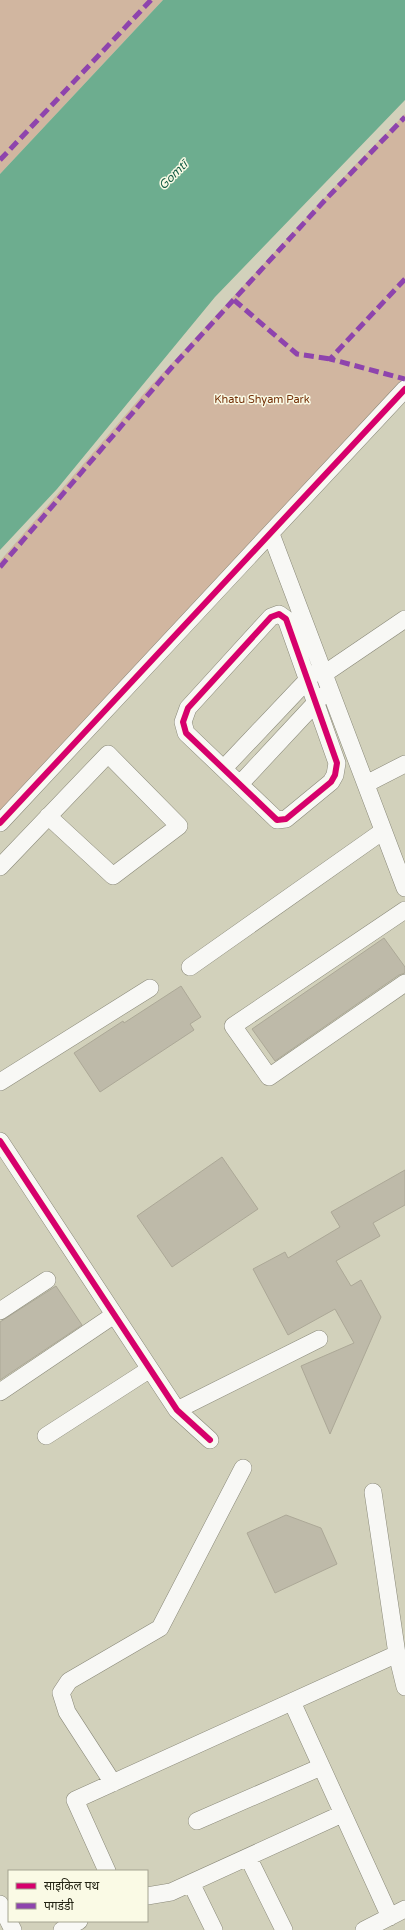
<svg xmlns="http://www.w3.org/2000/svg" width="405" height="1930" font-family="'Varela Round','Noto Sans Devanagari',sans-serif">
  <rect width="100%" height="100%" fill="#d2d1bb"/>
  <path fill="#d1b6a0" d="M0 0H163L0 174Z
    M405 114V379L0 815V561L146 391 355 165Z"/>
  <path fill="#6dad8f" d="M163 0H405V100L215 297 57 489 0 550V174Z"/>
  <path fill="#bebaa9" stroke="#aca897" d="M384 938 405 967V973L399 975 275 1061 252 1029Z
    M181 986 201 1017 190 1024 194 1030 100 1092 74 1053 123 1021 124 1023Z
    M222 1157 258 1209 172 1267 137 1216Z
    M405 1170V1205L373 1223 380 1236 336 1261 351 1286 361 1280 381 1317 330 1434 301 1366 354 1343 335 1309 288 1335 253 1269 285 1252 288 1258 340 1227 331 1212Z
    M56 1286 82 1325 0 1380V1322Z
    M286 1515 321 1528 337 1564 275 1593 247 1533Z"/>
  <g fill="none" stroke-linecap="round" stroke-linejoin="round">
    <g stroke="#898878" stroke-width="18">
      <path id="minor" d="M271 534 405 888
        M279 614 286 619 337 763 335 775 331 782 286 819 277 820 186 733 183 722 188 708 271 617Z
        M324 674 405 619
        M224 768 313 674
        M240 784 322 696
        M366 784 405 764
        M0 823 405 389
        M0 867 108 754 179 826 113 876 48 816
        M405 910 233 1026 269 1077 405 983
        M190 967 383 831
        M0 1082 150 988
        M0 1141 177 1410 210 1440
        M0 1311 47 1280
        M0 1392 114 1315
        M177 1410 319 1339
        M46 1436 150 1369
        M373 1492 397 1654 405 1687
        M292 1702 390 1917
        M113 1783 67 1712 61 1693 69 1681 160 1628 243 1468
        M197 1821 321 1767
        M248 1857 284 1930
        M107 1871 75 1800 397 1654
        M191 1883 214 1930
        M147 1896 171 1892 342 1814
        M0 1904 13 1930
        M62 1930 79 1921
        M364 1930 405 1909"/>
    </g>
    <use href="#minor" stroke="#f8f8f5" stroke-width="17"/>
    <path stroke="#8e44ad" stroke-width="5" stroke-dasharray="10 5" stroke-linecap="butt" d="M0 160 151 0
      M405 279 330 359 405 379
      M234 300 297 354 330 359
      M0 567 172 367 326 199 405 117"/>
    <g stroke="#fafae5" stroke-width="8">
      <path id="cycleway" d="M279 614 286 619 337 763 335 775 331 782 286 819 277 820 186 733 183 722 188 708 271 617Z
        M0 823 405 389
        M0 1141 177 1410 210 1440"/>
    </g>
    <use href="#cycleway" stroke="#d6006c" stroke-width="6"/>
  </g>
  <g text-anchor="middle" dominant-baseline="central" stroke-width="3" stroke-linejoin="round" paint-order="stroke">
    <g font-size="11" fill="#75320a" stroke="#fafae5">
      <text x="262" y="399">Khatu Shyam Park</text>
    </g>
    <g font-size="12" font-style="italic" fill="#155d45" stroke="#fafae5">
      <text transform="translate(173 175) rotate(-45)">Gomtī</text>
    </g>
  </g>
  <rect x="8" y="1870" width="140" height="52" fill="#fafae5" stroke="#a4a491"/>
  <rect x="16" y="1883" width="20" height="6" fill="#d6006c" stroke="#a4a491"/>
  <text x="44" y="1890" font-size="12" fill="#232313">साइकिल पथ</text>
  <rect x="16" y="1903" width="20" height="6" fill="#8e44ad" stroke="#a4a491"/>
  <text x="44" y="1910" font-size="12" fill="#232313">पगडंडी</text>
</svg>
